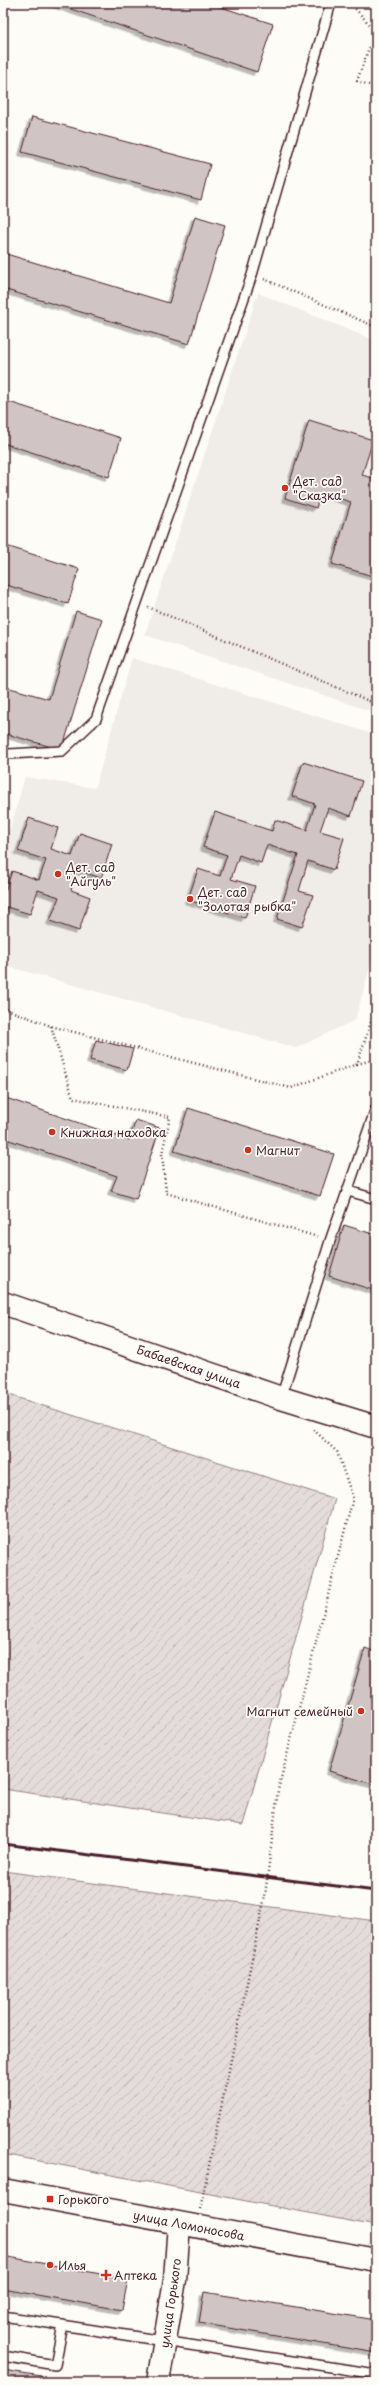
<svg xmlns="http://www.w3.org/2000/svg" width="379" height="2385" font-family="'Playpen Sans',sans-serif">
  <defs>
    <pattern id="garden-furrows" width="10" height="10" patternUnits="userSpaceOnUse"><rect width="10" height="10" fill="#e3dcda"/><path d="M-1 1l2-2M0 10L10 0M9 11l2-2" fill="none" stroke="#c4bcbb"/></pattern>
    <filter id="shadow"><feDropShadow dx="-3.5" dy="3.5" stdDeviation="0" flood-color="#0004"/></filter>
  </defs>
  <rect width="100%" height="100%" fill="#fdfcf7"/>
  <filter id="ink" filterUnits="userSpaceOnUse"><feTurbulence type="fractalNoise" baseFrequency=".025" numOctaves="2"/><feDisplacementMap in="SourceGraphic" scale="8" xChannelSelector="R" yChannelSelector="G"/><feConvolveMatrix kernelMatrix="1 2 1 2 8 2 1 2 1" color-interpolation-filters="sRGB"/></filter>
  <g filter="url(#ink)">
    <path fill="#f0ece8" d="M258 293 376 341V713L145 635Z
      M132 658 376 735V946L355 1020 296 1048 3 965V853L25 777 95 788Z"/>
    <path fill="url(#garden-furrows)" stroke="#967e82" d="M3 1393 335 1499 243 1825 3 1789Z
      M3 1871 376 1921V2226L3 2154Z"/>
    <path fill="#d0c5c4" stroke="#4a1f2b" filter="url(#shadow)" d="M53 3H209L273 24 257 72Z
      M32 117 210 164 201 200 22 152Z
      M195 216 225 225 189 344 3 289V253L169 303Z
      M3 400 121 438 109 477 3 443Z
      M309 420 373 440 362 475 376 479V577L332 564 351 502 321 493 316 508 285 498Z
      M3 545 79 569 68 604 3 584Z
      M76 611 102 619 62 750 3 733V686L49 699Z
      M303 762 362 781 351 816 328 808 320 831 344 838 334 870 308 861 299 891 313 895 302 927 277 919 298 855 267 845 261 863 239 855 231 879 255 886 245 918 188 900 198 869 220 876 227 855 203 847 215 812 272 831 275 820 307 830 315 804 292 796Z
      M29 818 58 828 51 849 72 856 80 833 112 844 101 878 77 870 71 890 90 897 79 931 50 921 59 897 38 890 30 914 3 906V897L12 871 39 880 46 860 18 851Z
      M96 1040 133 1049 127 1070 90 1060Z
      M3 1097 129 1140 136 1120 160 1128 136 1199 111 1191 117 1176 3 1138Z
      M188 1108 334 1154 320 1196 174 1151Z
      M344 1225 376 1235V1291L329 1276Z
      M365 1648 376 1652V1785L329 1771Z
      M3 2256 128 2279 122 2310 3 2289Z
      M204 2292 376 2320V2353L199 2323Z
      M3 2370 41 2376 40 2382H3Z"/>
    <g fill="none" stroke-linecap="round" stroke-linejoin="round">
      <g stroke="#4a1f2b" stroke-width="12">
        <path id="service" d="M3 752 9 754 62 751 96 719 252 275 331 3
          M348 1191 376 1199
          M281 1398 330 1241 376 1108
          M3 2316 376 2374
          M3 2356 55 2365 63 2325"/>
      </g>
      <g stroke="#4a1f2b" stroke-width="25">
        <path id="tertiary" d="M158 2382 175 2280 179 2224"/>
      </g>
      <g stroke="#4a1f2b" stroke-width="25">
        <path id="secondary" d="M3 1303 281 1398 376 1427
          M3 2190 376 2260"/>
      </g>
      <path stroke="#4a1f2b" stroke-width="2.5" stroke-dasharray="1 3" stroke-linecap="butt" d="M350 3 370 25 376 26
        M376 28 357 81 376 87
        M264 279 376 327
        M148 607 376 704
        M3 778 6 766
        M376 1007 357 1064 376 1059
        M3 1008 51 1026 291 1088 357 1064
        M51 1026 73 1098 170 1117 162 1154 166 1193 318 1237
        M200 2209 265 1896 278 1790 353 1498 337 1452 312 1428"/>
      <use href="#service" stroke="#fdfcf7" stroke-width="9"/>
      <use href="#tertiary" stroke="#fdfcf7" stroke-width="22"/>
      <use href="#secondary" stroke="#fdfcf7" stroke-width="22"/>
      <path stroke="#4a1f2b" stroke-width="3" d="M3 1844 376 1891"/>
    </g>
  </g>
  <g fill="#c8321e" stroke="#fdfcf7" stroke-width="1.5">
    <circle cx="285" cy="488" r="4"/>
    <circle cx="58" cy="874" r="4"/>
    <circle cx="190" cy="899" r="4"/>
    <circle cx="52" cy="1132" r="4"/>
    <circle cx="248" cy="1150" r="4"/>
    <circle cx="361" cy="1711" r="4"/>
    <rect x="46" y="2195" width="8" height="8" rx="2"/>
    <circle cx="50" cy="2265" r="4"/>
    <path d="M104 2269h4v4h4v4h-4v4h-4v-4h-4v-4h4z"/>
  </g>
  <g text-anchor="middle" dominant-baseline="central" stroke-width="3.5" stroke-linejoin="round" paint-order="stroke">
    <g font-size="12" fill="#4a1f2b" stroke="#fdfcf7" text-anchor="start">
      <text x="293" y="481">Дет. сад<tspan x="293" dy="14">"Сказка"</tspan></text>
      <text x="66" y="867">Дет. сад<tspan x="66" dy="14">"Айгуль"</tspan></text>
      <text x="198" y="892">Дет. сад<tspan x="198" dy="14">"Золотая рыбка"</tspan></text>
      <text x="60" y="1132">Книжная находка</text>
      <text x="256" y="1150">Магнит</text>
      <text x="353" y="1711" text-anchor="end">Магнит семейный</text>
      <text x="58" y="2199">Горького</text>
      <text x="58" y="2265">Илья</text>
      <text x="114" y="2275">Аптека</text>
    </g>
    <g font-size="12" fill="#4a1f2b" stroke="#fdfcf7">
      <text transform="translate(189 1366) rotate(19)">Бабаевская улица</text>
      <text transform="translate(189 2225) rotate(11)">улица Ломоносова</text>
      <text transform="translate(170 2303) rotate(-82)">улица Горького</text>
    </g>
  </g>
  <rect width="379" height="2385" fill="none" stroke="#fdfcf7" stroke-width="16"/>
  <rect x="8" y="8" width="363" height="2369" fill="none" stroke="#4a1f2b" stroke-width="1.5" filter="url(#ink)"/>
</svg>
